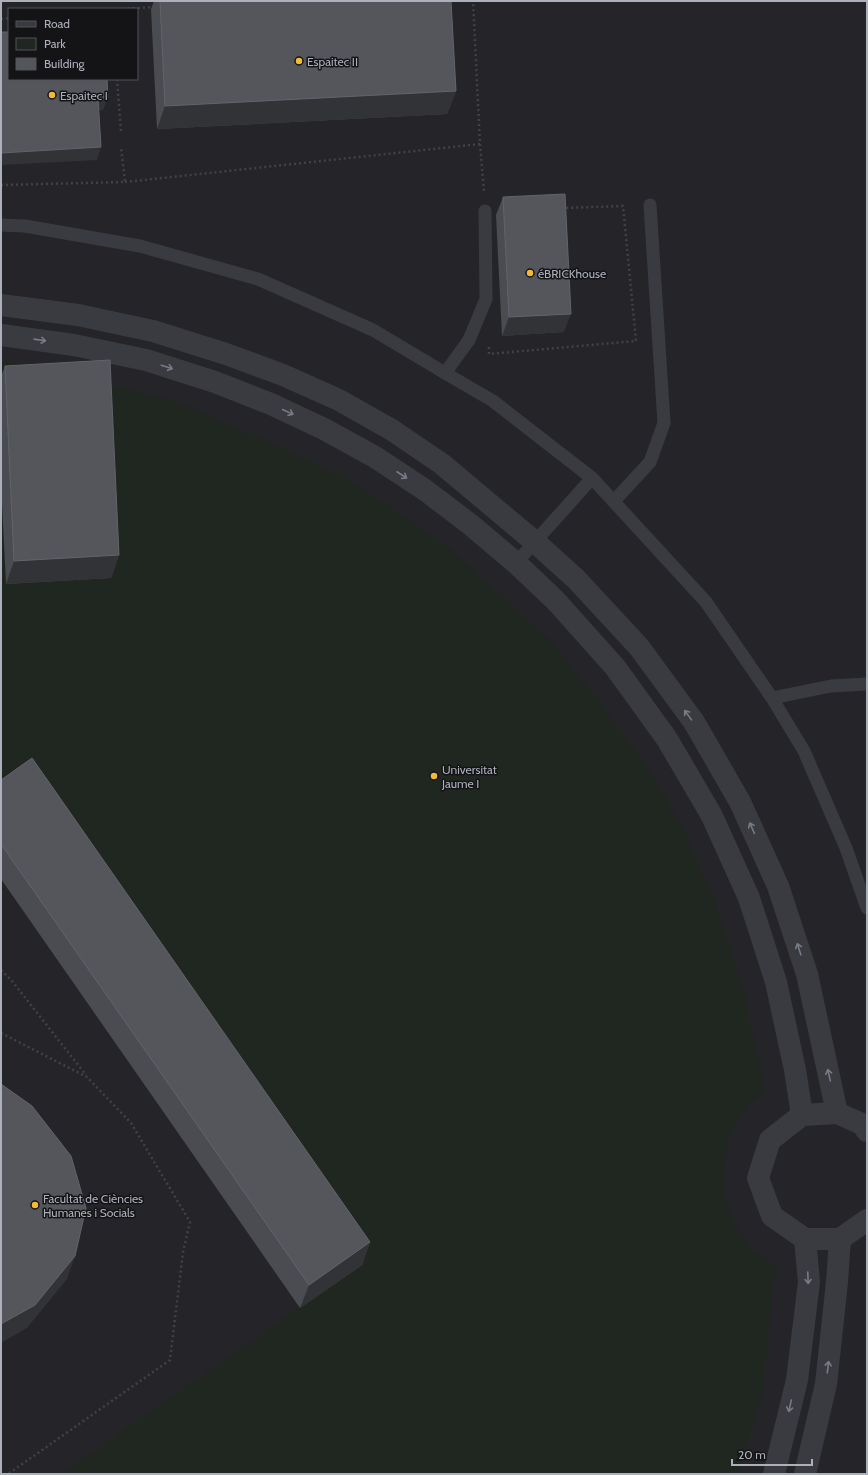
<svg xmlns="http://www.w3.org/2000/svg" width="868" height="1475" font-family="Cabin,sans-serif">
  <rect width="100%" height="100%" fill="#19191c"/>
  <path fill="#252529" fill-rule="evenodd" d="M1 1H867V1474H1ZM9 9H137V79H9Z"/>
  <path fill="#1f2720" d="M1 363H20L178 402 283 448 345 477 448 547 549 639 607 711 657 782 683 830 715 900 744 992 765 1092 747 1106 727 1140 724 1191 734 1223 750 1247 775 1266 763 1389 738 1474H61L300 1307 1 879Z"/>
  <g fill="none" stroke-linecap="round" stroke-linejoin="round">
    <path stroke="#404248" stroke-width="2.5" stroke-dasharray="2 3" stroke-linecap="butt" d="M123 9 154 7
      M1 19 9 18
      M117 79 121 132
      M480 144 484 191
      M125 182 480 144 473 1
      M1 185 125 182 121 147
      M489 347V354L636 341 623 206 564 208
      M1 970 12 981 86 1075
      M1 1033 87 1077 131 1123 190 1222 183 1252 170 1360 8 1474"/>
    <path stroke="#3a3b41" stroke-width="13" d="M1 225 25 226 140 246 258 279 373 330 445 373 493 401 592 478 706 602 772 698 804 751 846 848 867 908
      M445 373 469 340 486 299 485 211
      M614 501 650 462 664 423 650 205
      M516 563 592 478
      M772 698 831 686 867 684"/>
    <path stroke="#3a3b41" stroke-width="22" d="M1 305 78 315 153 331 226 354 283 375 339 400 392 430 442 464 535 542 576 579 639 647 694 722 740 802 778 886 807 974 837 1113
      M1 335 74 345 146 360 215 382 271 404 324 429 375 457 425 490 471 525 516 563 555 600 615 667 667 739 712 816 749 898 776 982 795 1070 802 1115
      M867 1131 862 1124 837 1113 802 1115 770 1140 758 1178 772 1216 805 1239H840L867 1220
      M774 1474 797 1380 809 1282 805 1239
      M805 1474 826 1384 837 1282 840 1239"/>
  </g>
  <path fill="#4a4c51" d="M154 1H451L456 91 447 114 157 129 151 9Z
    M503 197 564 332 502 336 496 215Z
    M5 366 119 555 111 578 6 584 1 483V376Z
    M1 780 370 1242 362 1265 300 1308 1 879Z"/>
  <path fill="#323337" d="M456 91 447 114 157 129 165 106Z
    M98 98H108L103 110 94 111Z
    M101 147 97 160 1 165V153Z
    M571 314 564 332 502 336 509 317Z
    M119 555 111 578 6 584 14 561Z
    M370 1242 362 1265 300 1308 309 1285Z
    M75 1256 67 1279 27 1328 1 1343V1324Z"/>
  <path fill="#55565c" stroke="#62646b" d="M160 1H451L456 91 165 106Z
    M1 32H9V79H107L108 98H98L101 147 1 153Z
    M565 194 571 314 509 317 503 197Z
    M110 360 119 555 14 561 5 366Z
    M32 758 370 1242 309 1285 1 844V780Z
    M1 1084 32 1106 71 1156 86 1208 75 1256 35 1305 1 1324Z"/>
  <defs><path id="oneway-shaft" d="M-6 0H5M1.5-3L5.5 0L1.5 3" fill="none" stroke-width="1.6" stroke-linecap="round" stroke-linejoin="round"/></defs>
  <g stroke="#797b84">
    <use href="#oneway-shaft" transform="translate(40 340) rotate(8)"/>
    <use href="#oneway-shaft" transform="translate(167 367) rotate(18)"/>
    <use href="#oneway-shaft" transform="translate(288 412) rotate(25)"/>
    <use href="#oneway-shaft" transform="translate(402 475) rotate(33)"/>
    <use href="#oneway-shaft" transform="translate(688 715) rotate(-126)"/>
    <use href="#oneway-shaft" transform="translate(752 828) rotate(-114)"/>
    <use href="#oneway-shaft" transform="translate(799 949) rotate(-108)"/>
    <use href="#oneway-shaft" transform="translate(829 1075) rotate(-103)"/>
    <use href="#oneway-shaft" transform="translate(808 1278) rotate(88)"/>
    <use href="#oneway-shaft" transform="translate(828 1367) rotate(-83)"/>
    <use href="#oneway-shaft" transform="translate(790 1406) rotate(103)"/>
  </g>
  <g fill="#f5b938" stroke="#141417" stroke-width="1.5">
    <circle cx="299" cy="61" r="4"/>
    <circle cx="52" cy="95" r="4"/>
    <circle cx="530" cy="273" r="4"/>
    <circle cx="434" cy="776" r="4"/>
    <circle cx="35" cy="1205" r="4"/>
  </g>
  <g text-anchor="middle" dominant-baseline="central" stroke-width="3" stroke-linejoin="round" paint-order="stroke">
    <g font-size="12" fill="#acb0bb" stroke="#141417" text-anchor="start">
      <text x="307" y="61">Espaitec II</text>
      <text x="60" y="95">Espaitec I</text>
      <text x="538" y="273">éBRICKhouse</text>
      <text x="442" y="769">Universitat<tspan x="442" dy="14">Jaume I</tspan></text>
      <text x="43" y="1198">Facultat de Ciències<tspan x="43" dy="14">Humanes i Socials</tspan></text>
    </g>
  </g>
  <rect width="868" height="1475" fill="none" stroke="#acb0bb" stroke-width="4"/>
  <rect x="8" y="8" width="130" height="72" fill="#141417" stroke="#515259"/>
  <rect x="16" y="21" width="20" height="6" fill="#3a3b41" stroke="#515259"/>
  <text x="44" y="28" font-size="12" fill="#acb0bb">Road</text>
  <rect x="16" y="38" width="20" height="12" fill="#1f2720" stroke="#515259"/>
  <text x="44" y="48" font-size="12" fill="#acb0bb">Park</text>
  <rect x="16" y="58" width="20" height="12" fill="#55565c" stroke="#515259"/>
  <text x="44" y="68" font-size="12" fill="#acb0bb">Building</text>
  <path d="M732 1459v6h80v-6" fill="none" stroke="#acb0bb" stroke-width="2"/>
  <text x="738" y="1459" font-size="12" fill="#acb0bb" stroke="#141417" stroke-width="3" paint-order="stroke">20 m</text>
</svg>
